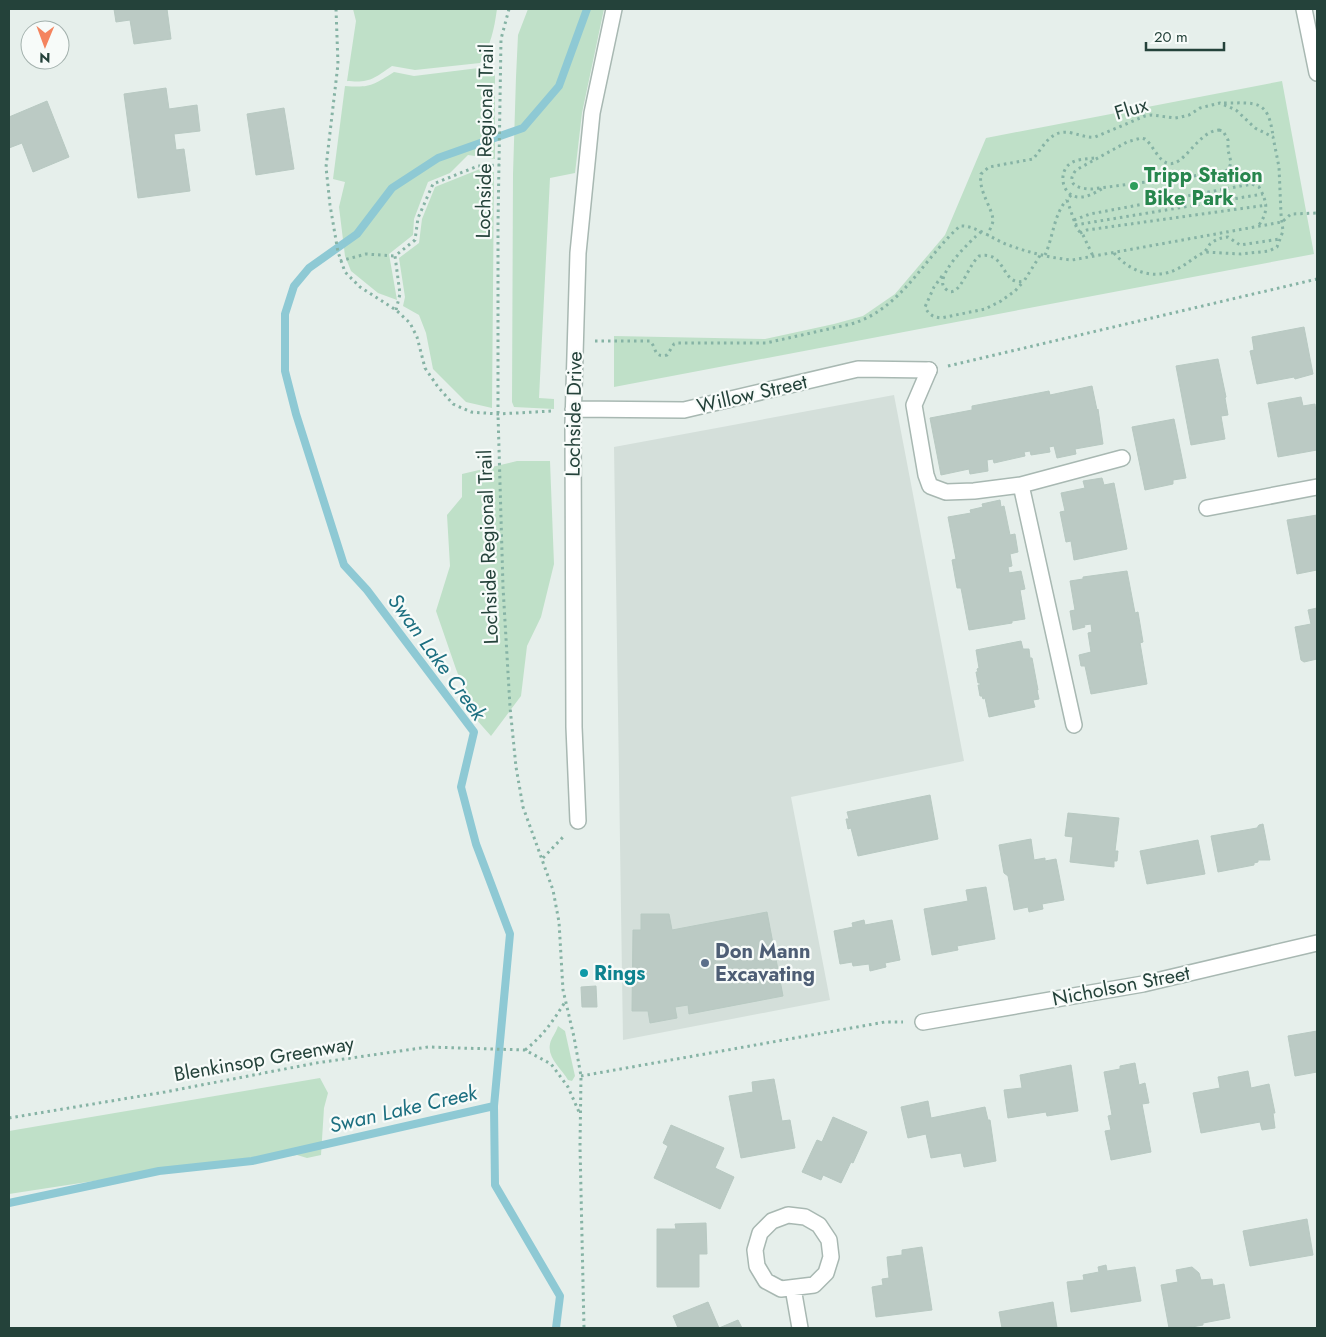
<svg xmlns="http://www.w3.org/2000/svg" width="1326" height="1337" font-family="Jost,sans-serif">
  <rect width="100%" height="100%" fill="#e6efeb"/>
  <path fill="#d4dfda" d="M894 395 964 761 791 797 830 1000 623 1040 614 447Z"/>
  <path fill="#bfe0c8" d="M353 9H497C494 30 491 44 480 63L415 70 392 66C373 79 370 83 347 81L356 21Z
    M528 9H604L582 113 575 173 550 178 539 398 554 399V409L514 407 512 402 513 174 516 77 518 35Z
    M495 66V159L468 155 450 173 428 182 414 219 413 235 389 254 397 300 378 293 351 271 345 256 339 207 345 182 333 179 345 86C371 88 373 85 394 72L414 76Z
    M1282 81 1314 254 614 387V336L765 339 834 324 863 316 895 294 945 235 986 138Z
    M480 169 494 172 492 408 466 402 433 369 426 333 419 315 403 306 405 297 399 258 419 243 422 219 435 187Z
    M517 461H550L554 564 541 617 527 646 521 696 491 736 475 718 456 669 436 611 450 566 447 515 462 497V474Z
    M558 1026 565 1031 575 1076 572 1081 568 1080C562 1069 547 1058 550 1044 551 1038 556 1033 558 1026Z
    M320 1078 328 1093 324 1108 321 1155 307 1158 297 1155 224 1161 9 1194V1131Z"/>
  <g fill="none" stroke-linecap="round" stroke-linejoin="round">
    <path stroke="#8ec9d4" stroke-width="8" d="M9 1203 159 1171 252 1161 494 1106
      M556 1328 560 1296 495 1185 494 1106 510 934 476 844 461 787 474 732 367 590 344 565 296 414 285 371V314L294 286 309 268 357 234 392 188 438 158 523 128 559 86 587 9"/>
  </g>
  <path fill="#bbcac4" stroke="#b8c9c2" d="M114 9H167L171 39 134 44 130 20 116 22Z
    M166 88 169 109 197 105 200 131 174 134 176 150 184 149 190 191 138 198 124 94Z
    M47 101 69 157 33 172 22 143 9 148V117Z
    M284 108 294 169 256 175 247 114Z
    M1304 327 1313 374 1295 379 1294 377 1257 384 1250 351 1254 350 1252 337Z
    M1218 359 1226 397 1225 398 1228 415 1221 416 1225 439 1191 445 1176 366Z
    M1092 386 1097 410 1098 409 1103 444 1075 449 1076 454 1057 458 1054 446 1049 447 1050 452 1031 455 1030 451 1024 452 1025 456 994 463 993 459 987 460 988 471 970 474 969 469 941 475 930 418 972 410V406L1049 391 1050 395Z
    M1301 397 1303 406 1315 404 1317 420V450L1278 457 1268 403Z
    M1174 419 1186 478 1173 480V484L1145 490 1132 427Z
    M1102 478 1104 485 1114 483 1127 549 1074 560 1071 541 1066 542 1060 512 1065 511 1061 493 1085 488 1083 481Z
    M1000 500 1001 507 1004 506 1010 535 1015 534 1018 552 1010 554 1012 566 1008 567 1009 573 1021 571 1025 589 1020 590 1025 619 1012 621V623L969 630 961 588H957L952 560 956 559 948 517 971 513 970 510 983 507 982 504Z
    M1317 515V570L1297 574 1287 520Z
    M1127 571 1135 613 1138 612 1143 642 1140 643 1147 684 1091 694 1085 666H1081L1079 655 1091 652 1088 633 1092 632 1091 624 1084 625 1085 627 1073 630 1070 611 1075 610 1070 581 1083 579V577Z
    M1317 608V659L1304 662 1301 660 1295 627 1311 624 1308 610Z
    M1021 641 1023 649H1029L1030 658H1032L1038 690H1037L1039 699 1033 700 1035 707 989 717 985 698 983 699 982 696H980L978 685H980V683H978L976 672H978L977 669 979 668 976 650Z
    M930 795 938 839 858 856 851 828 848 829 846 819H849L847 812Z
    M1068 813 1119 818 1115 851H1118L1117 861H1114V867L1070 862 1073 837 1065 836Z
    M1263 824 1270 860H1258V862L1254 863V865L1218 872 1211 836 1257 828 1259 825Z
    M1031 839 1034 860 1045 858V861L1056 859 1064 900 1042 904 1043 909 1029 912 1028 907 1014 910 1008 876 1004 873 999 845Z
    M1198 840 1205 874 1147 884 1140 851Z
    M986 887 995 939 957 946 958 950 932 955 924 909 968 901 966 890Z
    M767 912 783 996 689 1014 688 1005 675 1007 677 1018 650 1023 648 1011H632L633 930H641V914H669L672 930Z
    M864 920 865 925 892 920 900 960 885 963 886 967 870 971 869 964 853 966 852 962 840 964 834 931 853 927 852 923Z
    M596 986 597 1007H582L581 987Z
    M1317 1031V1072L1295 1076 1288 1036Z
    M1135 1063 1139 1085 1145 1083 1149 1103 1142 1104 1151 1152 1111 1160 1105 1131 1111 1130 1108 1116 1112 1115 1104 1072 1120 1069V1066Z
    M1071 1065 1078 1111 1047 1116 1046 1112 1008 1118 1004 1090 1022 1088 1020 1075Z
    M1248 1071 1251 1088 1269 1084 1275 1113H1273L1275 1128 1262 1130 1260 1122 1201 1133 1193 1093 1220 1088 1218 1077Z
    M774 1079 782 1121 790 1120 795 1148 741 1158 729 1096 753 1092 752 1082Z
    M928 1101 931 1118 985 1107 988 1120H990L996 1161 964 1167 961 1153 931 1158 926 1134 908 1138 901 1107Z
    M833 1117 867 1132 853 1163 851 1162 841 1183 823 1175 821 1180 802 1172 817 1140 822 1142Z
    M671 1125 724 1148 715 1168 734 1177 720 1209 654 1178 668 1146 663 1143Z
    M1307 1219 1313 1255 1250 1266 1243 1231Z
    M706 1223 707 1254H699V1287H657V1229H676L675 1224Z
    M922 1247 932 1310 876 1317 872 1287 883 1285 882 1279 889 1278 887 1257 902 1255V1250Z
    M1106 1265 1107 1271 1135 1267 1141 1301 1071 1312 1067 1282 1084 1280 1083 1275 1099 1272 1098 1267Z
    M1192 1267 1199 1273 1201 1280 1212 1279 1213 1286 1224 1284 1230 1318 1203 1323V1325L1186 1328H1169L1161 1285 1178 1282 1176 1270Z
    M708 1302 719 1328 738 1320 742 1328H678L673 1316Z
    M1053 1302 1057 1328H1002L999 1312Z"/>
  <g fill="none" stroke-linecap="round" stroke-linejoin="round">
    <g stroke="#a8b8b2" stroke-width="18">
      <path id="service" d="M929 370 914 405 926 475 930 486 946 492 974 491 1021 485 1122 458
        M1021 485 1074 725"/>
    </g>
    <g stroke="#a8b8b2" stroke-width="18">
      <path id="minor" d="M1304 9 1317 73
        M573 409 684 410 858 369 929 370
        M1207 508 1317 487
        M578 821 574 727 573 423 578 253 592 113 614 9
        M923 1022 1143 984 1317 943
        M788 1215 805 1217 819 1225 829 1240 831 1257 826 1273 814 1285 781 1289 766 1281 757 1266 755 1250 760 1233 772 1221Z
        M793 1288 800 1328"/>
    </g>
    <path stroke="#86b3a5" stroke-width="3" stroke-dasharray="2.5 4" stroke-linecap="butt" d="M336 9 338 64 326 167 330 205 338 252 345 272 360 287 396 310 410 323 417 337 425 368 438 387 453 404 471 412 498 414 553 411
      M509 9 501 39 498 224V414L503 587 510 707 516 767 523 807 553 890 559 922 563 990 574 1037 581 1076 580 1146 584 1328
      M1224 103C1257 103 1268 99 1273 136
      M1219 130 1223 131 1228 140V150L1231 162 1229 169 1224 172 1092 189C1080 189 1064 185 1076 170L1127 142 1141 138 1145 139C1153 145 1158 160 1167 163 1184 169 1197 131 1219 130Z
      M1094 158C1086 159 1077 159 1071 163 1058 171 1061 194 1077 197 1086 198 1095 193 1103 188
      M1071 195 1067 200 1077 229 1083 235 1093 256
      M1074 220 1090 214 1252 184 1259 187C1267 201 1269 211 1259 225
      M1075 225 1263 194
      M981 232C972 239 929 280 947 290 949 292 952 292 954 291 964 285 969 265 979 256 1007 250 1001 287 1024 281L1041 254
      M1080 233 1087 230 1267 205
      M987 236C989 231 992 226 993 221 993 208 978 192 981 174L989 167 1033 159C1044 146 1051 128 1072 133 1081 135 1087 138 1095 137L1145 116 1152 115 1175 118 1181 117 1189 115 1200 108 1220 103 1236 110 1255 128 1273 137 1279 167 1281 214 1283 231 1277 247 1269 251 1241 254 1205 252
      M1114 253C1129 271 1154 281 1177 269 1186 265 1194 257 1203 253 1206 251 1208 247 1210 244 1216 239 1221 238 1228 237L1240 245 1280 239
      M1045 255C1053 238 1054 213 1067 200
      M340 261 366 254 395 256
      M942 276 934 287 925 307C929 315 933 317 941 318L985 309 1001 301 1015 291 1024 281
      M396 310 400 294 395 256 415 240 418 218 433 184 478 166 500 165
      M595 341H650C657 348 653 358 667 355L674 344 678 343H766L851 324C902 309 923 259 960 226 976 225 995 241 1011 246 1031 253 1051 258 1072 260L1282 222 1291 214 1317 213
      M948 366 1317 279
      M543 858 564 836
      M525 1050C543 1036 553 1021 565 1002
      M581 1076 885 1022H903
      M9 1118 165 1092 316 1063 428 1047 525 1050 551 1064 568 1087 579 1112"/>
    <use href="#service" stroke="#fff" stroke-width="15"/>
    <use href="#minor" stroke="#fff" stroke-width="15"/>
  </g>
  <circle fill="#2e9e5b" stroke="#f7fbf9" stroke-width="2" cx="1134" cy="186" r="5"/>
  <circle fill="#5c6f8a" stroke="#f7fbf9" stroke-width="2" cx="705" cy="963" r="5"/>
  <circle fill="#0f9aa8" stroke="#f7fbf9" stroke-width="2" cx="584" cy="973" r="5"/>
  <g text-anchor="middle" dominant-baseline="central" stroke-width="4.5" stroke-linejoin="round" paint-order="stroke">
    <g font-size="20" fill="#24423a" stroke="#f7fbf9">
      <text transform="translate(1131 109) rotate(-17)">Flux</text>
      <text transform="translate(485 141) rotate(-89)">Lochside Regional Trail</text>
      <text transform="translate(752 394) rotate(-13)">Willow Street</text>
      <text transform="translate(574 414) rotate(-89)">Lochside Drive</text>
      <text transform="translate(488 547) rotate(-92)">Lochside Regional Trail</text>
      <text transform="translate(1121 986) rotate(-11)">Nicholson Street</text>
      <text transform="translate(264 1059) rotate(-10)">Blenkinsop Greenway</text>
    </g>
    <g font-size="20" font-weight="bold" fill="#27864d" stroke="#f7fbf9" text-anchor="start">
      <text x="1144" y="175">Tripp Station<tspan x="1144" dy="23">Bike Park</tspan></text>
    </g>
    <g font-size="20" font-weight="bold" fill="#4e5e75" stroke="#f7fbf9" text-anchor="start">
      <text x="715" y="951">Don Mann<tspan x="715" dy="23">Excavating</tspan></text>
    </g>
    <g font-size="20" font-weight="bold" fill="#0d838f" stroke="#f7fbf9" text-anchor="start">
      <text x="594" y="973">Rings</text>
    </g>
    <g font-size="21" font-style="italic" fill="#1c6f80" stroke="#f7fbf9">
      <text transform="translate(437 657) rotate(54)">Swan Lake Creek</text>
      <text transform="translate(403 1109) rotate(-13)">Swan Lake Creek</text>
    </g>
  </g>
  <rect width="1326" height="1337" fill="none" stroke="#24423a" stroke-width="20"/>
  <g transform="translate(45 45) rotate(181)"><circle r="24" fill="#f7fbf9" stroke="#a3b1ad"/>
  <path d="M0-4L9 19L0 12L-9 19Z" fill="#f4845f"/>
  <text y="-8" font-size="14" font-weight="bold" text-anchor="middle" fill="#24423a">N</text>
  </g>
  <path d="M1146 42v8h78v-8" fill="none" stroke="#24423a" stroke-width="2.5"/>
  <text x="1154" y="42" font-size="15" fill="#24423a" stroke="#f7fbf9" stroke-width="4" paint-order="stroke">20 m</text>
</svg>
